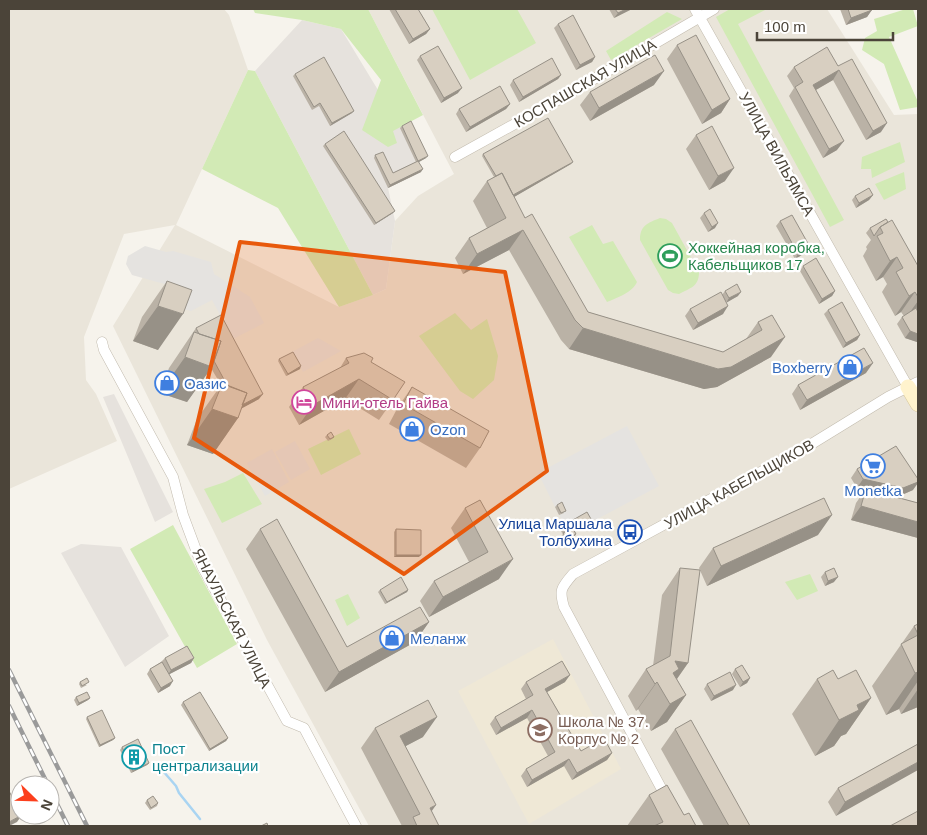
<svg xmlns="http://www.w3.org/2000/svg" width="927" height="835" font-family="Helvetica,sans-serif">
  <rect width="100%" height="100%" fill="#f6f3ec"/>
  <path fill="#eae5da" d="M9 9H224L229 15 248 70 176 225 339 307 373 295 386 289 395 221 418 196 454 174 368 9H827L894 115 918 114V826H369L267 640 113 326 175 225 124 234 84 337 86 380 96 394 117 441 9 489Z"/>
  <path fill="#e6e2dd" d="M302 20 341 29 381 95 426 158 417 163 421 172 388 188 395 221 386 289 373 295 255 71Z
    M114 394 173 512 155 522 103 397Z
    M81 544 121 547 169 636 125 667 61 553Z"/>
  <path fill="#efe8d6" d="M553 639 621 769 529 824 458 691Z"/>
  <path fill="#d2eab5" d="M253 9H368L423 115 393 131 397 143 388 147 362 130 381 80 341 29 302 20 255 13Z
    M432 9H517L536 43 470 80Z
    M730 9H767L738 24 844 220 830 227 716 17Z
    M906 9H913L918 26 889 37 918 102V107L900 110 884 64 862 50 865 38 877 31 874 19Z
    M667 12 682 19 611 60 606 51Z
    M248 70 255 71 373 295 339 307 278 208 202 169Z
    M900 142 905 162 872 178 871 169H861L862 157Z
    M904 172 906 189 884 200 875 184Z
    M660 218 666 219 672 223 699 272C699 287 690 288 679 294L673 293 668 290 640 240C640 225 648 223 660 218Z
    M592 225 603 244 613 241 637 282C633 292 617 298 607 302L569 237Z
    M455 313 471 330 487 319 498 356 494 380 473 399 460 391 419 336Z
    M349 429 361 454 321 475 308 449Z
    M243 473 262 504 222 523 204 489 225 482Z
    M173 525 237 644 197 668 130 549Z
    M810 574 818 591 797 600 785 582Z
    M348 594 360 618 347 626 335 600Z"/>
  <path fill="#e5e3e0" d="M145 246 166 252 173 251 211 262 214 274 250 297 264 323 233 339 212 300 191 311 180 308 168 285 132 275 126 264 128 256Z
    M318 338 341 351 303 372 292 352Z
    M627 426 659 486 588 524 566 526 559 515 538 473Z
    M295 441 310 469 291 480 275 452Z
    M272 449 289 482 265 496 247 463Z"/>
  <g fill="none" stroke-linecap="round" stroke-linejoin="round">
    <path stroke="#a9d4f2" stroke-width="2.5" d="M163 771 176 786 179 793 200 819"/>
    <g stroke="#c2bbae" stroke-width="11">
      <path id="street" d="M695 9 908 387
        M455 157 558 100 714 9
        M102 342 104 350 173 477 183 515 202 566 287 721 304 728 356 826
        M667 799 564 607C559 590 561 588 573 574L805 448 888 397 918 382"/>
    </g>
    <g stroke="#d6c79b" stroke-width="16">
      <path id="secondary" d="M908 387 918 404"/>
    </g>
    <use href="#street" stroke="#fff" stroke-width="10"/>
    <use href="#secondary" stroke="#fff3cd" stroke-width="15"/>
    <g stroke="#9a9a9a" stroke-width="4.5">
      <path id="rail" d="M9 670 87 826
        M9 706 48 785
        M50 790 68 826"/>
    </g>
    <use href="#rail" stroke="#fff" stroke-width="2.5" stroke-dasharray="8" stroke-linecap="butt"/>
  </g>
  <path fill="#bab2a6" d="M389 9H418L430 29 426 34 409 44Z
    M609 9H632L614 18Z
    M840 9H872L867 17 846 25Z
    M558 24 595 57 592 62 576 70 554 28Z
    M677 45 730 99 721 113 702 124 667 59Z
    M420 56 458 93 441 103 417 60Z
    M838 66 881 132 866 140 833 80 816 90 837 150 823 158 789 96 794 88 787 76 794 67Z
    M295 74 352 113 330 126 319 106 312 110 293 76Z
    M561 75 558 79 519 102 510 85 513 80Z
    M654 85 590 121 580 105 590 92Z
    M510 104 506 109 466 132 456 114 459 109Z
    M402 126 426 158 419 162 421 172 388 188 374 158 375 155 393 173 416 162 400 128Z
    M696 135 725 181 709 190 686 149Z
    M325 144 393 213 374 225 323 146Z
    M483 154 571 164 514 197 525 218 588 312 723 352 746 339 758 322 772 315 771 357 717 387 704 389 569 349 561 340 509 250 463 274 455 258 469 238 487 228 473 201 487 181 494 177 482 156Z
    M873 195 869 200 856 208 852 200 855 196Z
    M704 213 715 228 708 232 700 218Z
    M886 219 918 266V341L917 342 905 338 897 324 902 317 904 316 901 312 895 316 882 292 887 284 883 277 876 281 863 256 867 249 866 247 871 240 866 233 870 228Z
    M780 221 810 247 807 252 795 259 776 226Z
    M803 266 835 291 832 296 819 304 800 271Z
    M167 281 158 350 133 341 142 317Z
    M725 291 738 296 726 302 723 314 693 330 685 316 690 309 722 295Z
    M828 310 860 335 857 340 843 348 824 314Z
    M196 328 259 399 241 408 238 418 213 454 187 445 197 419 221 385 211 368 187 402 160 393 169 368Z
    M346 358 371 362 393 400 379 420 345 399 299 425 289 407 303 387 340 368Z
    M279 359 300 369 286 376 278 361Z
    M866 373 800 410 792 394 798 385Z
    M412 387 480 448 466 468 389 424 398 407Z
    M327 435 334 437 332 439 328 441 325 437Z
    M857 469 913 490 897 497 889 495 918 503V538L851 520 856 503 865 490 857 488 851 478Z
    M480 500 499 579 429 617 420 601 434 581 469 562 451 528 465 508Z
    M557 505 564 513 559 515 555 507Z
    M591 519 588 524 575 531 576 534 573 539 563 544 560 538 563 534 560 530 564 525Z
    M260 529 347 647 429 622 415 642 325 692 246 549Z
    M396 529 419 557H394V532Z
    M818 535 707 586 699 568 713 548Z
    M680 568 688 663 677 679 686 695 667 722 651 731 638 709 636 711 628 696 646 669 653 666 662 595Z
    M825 572 834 582 825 586 821 577Z
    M380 590H408L407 592 385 604 378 592Z
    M918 624V707L901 714 899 709 886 715 872 686 914 626Z
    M165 658H194L191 663 169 674 170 686 158 693 147 674 150 669 161 662Z
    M735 669 750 678 747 683 740 687 732 674Z
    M817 679H838L871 698 846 734 841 736 834 746 815 756 792 714Z
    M80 682 87 685 81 688 79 684Z
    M526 682H565L547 692 581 751 612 753 607 760 572 780 564 766 527 787 521 776 526 769 548 756 527 718 496 735 490 724 495 717 526 699 521 689Z
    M707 684 733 690 711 701 704 689Z
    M76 697 90 698 88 700 77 706 74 700Z
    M183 702 228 738 226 741 209 751 181 705Z
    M87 717 115 738 113 740 99 747 86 719Z
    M375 728 423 737 405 746 432 812 439 826H402L361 748Z
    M675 729 750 826H704L661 749Z
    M918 744 836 816 828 802 838 788Z
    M122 747 149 763 147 765 131 773 120 750Z
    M20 784 38 785H20V800L15 791Z
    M649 795 684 815 696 826H627Z
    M147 800 158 803 157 806 150 810 145 803Z"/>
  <path fill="#979187" d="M626 9H632L614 18 618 13Z
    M872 10 867 17 846 25 851 18Z
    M430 29 426 34 409 44 413 39Z
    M595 57 592 62 576 70 580 65Z
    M839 70 833 80 807 95 813 85Z
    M664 71 654 85 590 121 599 108Z
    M561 75 558 79 519 102 523 97Z
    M462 88 458 93 441 103 444 98Z
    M730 99 721 113 702 124 712 110Z
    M510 104 506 109 466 132 470 127Z
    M354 111 352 113 330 126 332 123Z
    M887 123 881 132 866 140 873 131Z
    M844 141 837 150 823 158 829 149Z
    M428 156 426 158 417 163 418 161Z
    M573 162 571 164 507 201 508 198Z
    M734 168 725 181 709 190 718 176Z
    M423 169 421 172 388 188 390 185Z
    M873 195 869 200 856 208 859 203Z
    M395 211 393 213 374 225 376 223Z
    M718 223 715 228 708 232 712 227Z
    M523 230 509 250 463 274 477 254Z
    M810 247 807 252 795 259 798 254Z
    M897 257 883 277 876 281 890 261Z
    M835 291 832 296 819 304 822 299Z
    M741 292 738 296 726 303 729 298Z
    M915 292 901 312 895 316 909 296Z
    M918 301V306L911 316 905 319Z
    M158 306 183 314 158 350 133 341Z
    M728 306 723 314 693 330 698 323Z
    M583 328 718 369 785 337 771 357 717 387 704 389 569 349Z
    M910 331 918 334V341L917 342 905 338Z
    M860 335 857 340 843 348 846 343Z
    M185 357 212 367 187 402 160 393Z
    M873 363 866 373 800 410 807 400Z
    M301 366 300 369 286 376 288 374Z
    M359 379 345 399 299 425 313 405Z
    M263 394 259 399 235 412 238 407Z
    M212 409 238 418 213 454 187 445Z
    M863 479 918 482V483L913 490 897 497 857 488Z
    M861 506 918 522V538L851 520Z
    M832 515 818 535 707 586 721 566Z
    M591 519 588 524 570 534 573 529Z
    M576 534 573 539 563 544 567 539Z
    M396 555H421L419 557H394Z
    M513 559 499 579 429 617 443 597Z
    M838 577 834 582 825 586 828 581Z
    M408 590 407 592 385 604 387 602Z
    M429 622 415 642 325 692 339 672Z
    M194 658 191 663 168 675 171 670Z
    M675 661 688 663 669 690Z
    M918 672V681L899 709 886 715 915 673Z
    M570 675 565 682 540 696 545 689Z
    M750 678 747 683 740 687 743 682Z
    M173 681 170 686 158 693 161 688Z
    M657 682 638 709 636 711 655 684Z
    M736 685 733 690 711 701 714 696Z
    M918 689V707L901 714Z
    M686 695 667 722 651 731 670 704Z
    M90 698 88 700 77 706 79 703Z
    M871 698 846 734 841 736 834 746 815 756 839 720 857 705Z
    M532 710 527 718 496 735 501 728Z
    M437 717 423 737 389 755 400 736Z
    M115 738 113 740 99 747 100 745Z
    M228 738 226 741 209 751 210 749Z
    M612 753 607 760 572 780 577 773Z
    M569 759 564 766 527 787 532 780Z
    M918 762V770L836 816 845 802Z
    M149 763 147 765 131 773 133 771Z
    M436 805 422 825 430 808Z
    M22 815 17 822 9 826V822Z"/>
  <path fill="#d8cfc1" stroke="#979187" d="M395 9H418L430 29 413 39Z
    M615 9H626L618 13Z
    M848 9H872V10L851 18Z
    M573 15 595 57 580 65 558 24Z
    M696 35 730 99 712 110 677 45Z
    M438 46 462 88 444 98 420 56Z
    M827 47 838 66 852 59 887 123 873 131 839 70 813 85 844 141 829 149 795 87 803 82 794 67Z
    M655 55 664 71 599 108 590 92Z
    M324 57 354 111 332 123 320 103 314 107 295 74Z
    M552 58 561 75 523 97 513 80Z
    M500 86 510 104 470 127 459 109Z
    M548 118 573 162 513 195 502 173 496 176 483 154Z
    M411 121 428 156 418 161 402 126Z
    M712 126 734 168 718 176 696 135Z
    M344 131 395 211 376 223 325 144Z
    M383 152 393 173 418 161 423 169 390 185 375 155Z
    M502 173 525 218 532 214 588 312 723 352 762 330 758 322 772 315 785 337 731 367 718 369 583 328 575 320 523 230 477 254 469 238 506 218 487 181Z
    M869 188 873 195 859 203 855 196Z
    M710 209 718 223 712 227 704 213Z
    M792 215 810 247 798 254 780 221Z
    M886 219 888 222 880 227 874 236 870 228Z
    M892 220 918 266V297L915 292 909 296 896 272 903 268 897 257 890 261 877 236 883 233 880 227Z
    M816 258 835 291 822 299 803 266Z
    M167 281 192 290 183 314 158 306Z
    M737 284 741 292 729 298 725 291Z
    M721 292 728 306 698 323 690 309Z
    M842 302 860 335 846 343 828 310Z
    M916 308 918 312V334L910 331 902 317Z
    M221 315 263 394 242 405 247 393 227 385 214 361 221 341 199 334 196 328Z
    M194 332 221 341 212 367 185 357Z
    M864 348 873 363 807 400 798 385Z
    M293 352 301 366 288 374 279 359Z
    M364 353 373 358 371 362 405 382 393 400 359 379 313 405 303 387 349 363 346 358Z
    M222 384 247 393 238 418 212 409Z
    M412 387 489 431 480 448 403 404Z
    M331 432 334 437 330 439 327 435Z
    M896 446 918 479V482L903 488 863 479 857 469Z
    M866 489 918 503V522L861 506Z
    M824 498 832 515 721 566 713 548Z
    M480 500 513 559 443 597 434 581 488 552 465 508Z
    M562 502 566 511 561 513 557 505Z
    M587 512 591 519 573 529 576 534 567 539 563 533 567 531 564 525Z
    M277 519 347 647 420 607 429 622 339 672 260 529Z
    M396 529 421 530V555H396Z
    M680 568 700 570 688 663 675 661 679 669 673 673 686 695 670 704 657 682 655 684 646 669 670 656Z
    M834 568 838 577 828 581 825 572Z
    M401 577 408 590 387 602 380 590Z
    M918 624V634L914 626Z
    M918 635V672L915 673 901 644Z
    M187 646 194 658 171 670 165 658Z
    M562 661 570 675 545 689 581 751 604 738 612 753 577 773 569 759 532 780 526 769 555 752 532 710 501 728 495 717 533 695 526 682Z
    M162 662 173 681 161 688 150 669Z
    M742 665 750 678 743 682 735 669Z
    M833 670 838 679 856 670 871 698 857 705 859 710 839 720 817 679Z
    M730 672 736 685 714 696 707 684Z
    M87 678 89 682 82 686 80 682Z
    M87 692 90 698 79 703 76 697Z
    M200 692 228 738 210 749 183 702Z
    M428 700 437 717 400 736 436 805 430 808 439 826H417L413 817 420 814 375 728Z
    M102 710 115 738 100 745 87 717Z
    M691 720 750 826H729L675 729Z
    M138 739 149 763 133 771 122 747Z
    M918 744V762L845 802 838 788Z
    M34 777 38 785H21L20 784Z
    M667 785 684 815 689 813 696 826H654L663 822 649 795Z
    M9 791 20 812V815H22L9 822Z
    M153 796 158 803 151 808 147 800Z
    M918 811V826H890Z
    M267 823 268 826H261Z"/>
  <path fill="#e8590c" fill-opacity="0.2" stroke="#e8590c" stroke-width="4" stroke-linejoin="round" d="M240 242 505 272 547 471 404 574 194 438Z"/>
  <defs>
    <g id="stadium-ring" transform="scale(1.25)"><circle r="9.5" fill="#fff" stroke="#2e9e5b" stroke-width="1.5"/><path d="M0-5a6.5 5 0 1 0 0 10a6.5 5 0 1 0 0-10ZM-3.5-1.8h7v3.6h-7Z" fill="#2e9e5b"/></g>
    <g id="shop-ring" transform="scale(1.25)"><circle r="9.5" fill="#fff" stroke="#3f7fe0" stroke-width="1.5"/><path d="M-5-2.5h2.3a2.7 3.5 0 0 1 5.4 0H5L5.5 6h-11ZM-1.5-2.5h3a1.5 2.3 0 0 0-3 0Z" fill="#3f7fe0"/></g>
    <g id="hotel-ring" transform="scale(1.25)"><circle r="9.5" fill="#fff" stroke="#d1479c" stroke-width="1.5"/><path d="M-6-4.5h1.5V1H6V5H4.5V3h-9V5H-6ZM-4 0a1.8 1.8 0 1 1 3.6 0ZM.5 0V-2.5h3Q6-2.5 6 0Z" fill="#d1479c"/></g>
    <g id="supermarket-ring" transform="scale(1.25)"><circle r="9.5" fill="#fff" stroke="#3f7fe0" stroke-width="1.5"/><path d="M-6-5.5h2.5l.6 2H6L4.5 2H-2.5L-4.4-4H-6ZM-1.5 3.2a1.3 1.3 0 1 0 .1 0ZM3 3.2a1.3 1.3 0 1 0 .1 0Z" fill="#3f7fe0"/></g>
    <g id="bus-ring" transform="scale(1.25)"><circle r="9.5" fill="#fff" stroke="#1a4fb4" stroke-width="1.5"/><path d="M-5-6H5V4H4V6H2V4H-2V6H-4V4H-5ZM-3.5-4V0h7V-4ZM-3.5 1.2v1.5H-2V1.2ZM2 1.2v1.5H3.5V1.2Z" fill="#1a4fb4"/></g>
    <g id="school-ring" transform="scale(1.25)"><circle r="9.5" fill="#fff" stroke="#8d6e63" stroke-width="1.5"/><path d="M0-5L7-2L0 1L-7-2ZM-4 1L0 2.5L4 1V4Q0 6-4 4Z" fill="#8d6e63"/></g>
    <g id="building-ring" transform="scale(1.25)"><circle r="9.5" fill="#fff" stroke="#0f9aa8" stroke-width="1.5"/><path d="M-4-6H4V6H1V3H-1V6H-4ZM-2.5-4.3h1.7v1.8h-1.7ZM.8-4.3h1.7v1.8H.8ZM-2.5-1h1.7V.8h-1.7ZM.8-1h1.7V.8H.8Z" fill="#0f9aa8"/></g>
  </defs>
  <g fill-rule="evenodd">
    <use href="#stadium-ring" x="670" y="256"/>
    <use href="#shop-ring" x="850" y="367"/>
    <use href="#shop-ring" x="167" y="383"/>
    <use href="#hotel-ring" x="304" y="402"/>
    <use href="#shop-ring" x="412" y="429"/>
    <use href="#supermarket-ring" x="873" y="466"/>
    <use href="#bus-ring" x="630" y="532"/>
    <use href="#shop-ring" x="392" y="638"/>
    <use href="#school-ring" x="540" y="730"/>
    <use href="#building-ring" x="134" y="757"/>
  </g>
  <g text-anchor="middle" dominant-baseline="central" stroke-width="4.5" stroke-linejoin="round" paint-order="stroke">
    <g font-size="15" fill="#4b4439" stroke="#fff">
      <text transform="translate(585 83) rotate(-30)">КОСПАШСКАЯ УЛИЦА</text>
      <text transform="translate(777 154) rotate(61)">УЛИЦА ВИЛЬЯМСА</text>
      <text transform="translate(739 484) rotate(-29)">УЛИЦА КАБЕЛЬЩИКОВ</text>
      <text transform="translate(232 618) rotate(63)">ЯНАУЛЬСКАЯ УЛИЦА</text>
    </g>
    <g font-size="15" fill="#27864d" stroke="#fff" text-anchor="start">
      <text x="688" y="247">Хоккейная коробка,<tspan x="688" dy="17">Кабельщиков 17</tspan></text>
    </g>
    <g font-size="15" fill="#366cbe" stroke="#fff" text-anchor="start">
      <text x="832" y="367" text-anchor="end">Boxberry</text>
      <text x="184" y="383">Оазис</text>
      <text x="430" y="429">Ozon</text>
      <text x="873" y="490" text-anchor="middle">Monetka</text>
      <text x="410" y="638">Меланж</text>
    </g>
    <g font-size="15" fill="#b23c85" stroke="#fff" text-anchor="start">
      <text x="322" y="402">Мини-отель Гайва</text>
    </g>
    <g font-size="15" fill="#164399" stroke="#fff" text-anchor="end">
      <text x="612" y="523">Улица Маршала<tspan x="612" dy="17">Толбухина</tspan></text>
    </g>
    <g font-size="15" fill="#785e54" stroke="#fff" text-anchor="start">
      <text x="558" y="721">Школа № 37.<tspan x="558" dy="17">Корпус № 2</tspan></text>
    </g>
    <g font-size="15" fill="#0d838f" stroke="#fff" text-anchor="start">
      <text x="152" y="748">Пост<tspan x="152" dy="17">централизации</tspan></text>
    </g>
  </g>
  <rect width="927" height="835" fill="none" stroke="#4b4439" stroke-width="20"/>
  <g transform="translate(35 800) rotate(113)"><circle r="24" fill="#ffffff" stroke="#b7b4b0"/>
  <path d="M0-4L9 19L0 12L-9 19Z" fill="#fc3f1d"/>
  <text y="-8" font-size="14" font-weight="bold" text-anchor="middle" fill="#4b4439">N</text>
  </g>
  <path d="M757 32v8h136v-8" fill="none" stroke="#4b4439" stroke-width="2.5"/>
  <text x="764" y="32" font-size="15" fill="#4b4439" stroke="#ffffff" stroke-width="4" paint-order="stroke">100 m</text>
</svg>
